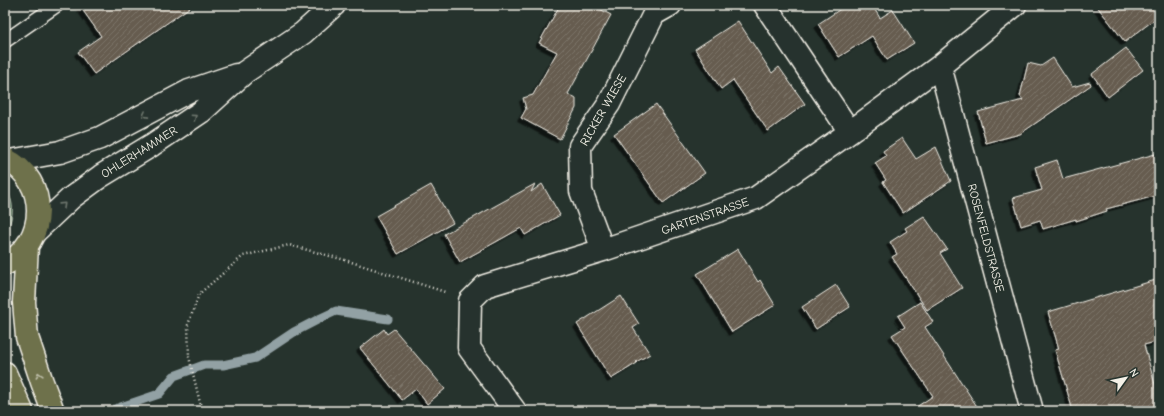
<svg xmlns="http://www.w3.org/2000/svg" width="1164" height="416" font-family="'Comic Neue',sans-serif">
  <defs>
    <pattern id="building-hatch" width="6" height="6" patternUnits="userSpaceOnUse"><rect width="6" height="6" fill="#665c50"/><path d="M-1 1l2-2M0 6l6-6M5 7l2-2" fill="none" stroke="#7c7469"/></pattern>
    <filter id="shadow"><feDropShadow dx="-3.5" dy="3.5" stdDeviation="0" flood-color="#0009"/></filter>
  </defs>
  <rect width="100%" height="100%" fill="#26332d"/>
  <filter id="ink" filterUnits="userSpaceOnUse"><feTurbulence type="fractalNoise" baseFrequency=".025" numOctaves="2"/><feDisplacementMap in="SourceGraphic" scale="8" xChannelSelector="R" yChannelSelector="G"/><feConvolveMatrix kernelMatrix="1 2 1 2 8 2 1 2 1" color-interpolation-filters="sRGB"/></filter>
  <g filter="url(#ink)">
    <path fill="#547159" stroke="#a4b1a0" d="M5 188C7 191 9 194 10 197 15 208 12 222 5 232Z"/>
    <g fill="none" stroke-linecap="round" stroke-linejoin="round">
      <path stroke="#92a1a4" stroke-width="9" d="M115 409 159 394 174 376 204 365H223L255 358 294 332 321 318 336 311 388 319"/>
    </g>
    <path fill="url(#building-hatch)" stroke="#f4f1e8" filter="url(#shadow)" d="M79 5H193L94 74 78 52 101 36Z
      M560 5H592L611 15 568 94 576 99V108L560 139 521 118 526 109 523 98 533 95 557 52 539 43Z
      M850 5H872L880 18 893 10 914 43 887 60 872 36 839 57 818 24 842 8Z
      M1096 5H1159V16L1125 42Z
      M738 21 772 73 779 67 805 104 768 131 733 80 721 89 695 49Z
      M1126 48 1143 70 1108 97 1092 74Z
      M1053 58 1072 87 1090 82 1091 85 1020 134 986 143 978 112 1023 100 1020 96 1028 63 1041 66Z
      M656 104 705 173 663 203 614 134Z
      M902 138 916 159 936 147 951 181 903 213 883 182 886 180 875 163 886 156 883 151Z
      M1159 153V195L1106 209 1107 211 1076 221V219L1043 229 1040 220 1021 226 1013 198 1042 190 1035 167 1057 160 1063 179Z
      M535 184 531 192 542 184 560 215 525 235 521 228 460 262 444 234Z
      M431 185 453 223 398 254 376 216Z
      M924 216 947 249 940 253 962 288 927 310 892 257 897 254 890 242 907 231 905 228Z
      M738 249 758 282 760 280 775 305 732 332 697 274Z
      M1159 279V341L1144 345 1159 399V411H1073L1055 350 1059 349 1048 312Z
      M836 285 850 307 816 329 802 307Z
      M621 296 639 324 633 328 650 354 636 362 637 363 611 379 577 324Z
      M920 302 933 322 925 327 980 411H910L933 396 892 335 905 327 898 316Z
      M384 329 387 334 394 329 445 389 427 404 416 389 402 400 360 348Z"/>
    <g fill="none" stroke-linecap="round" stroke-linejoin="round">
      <g stroke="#f4f1e8" stroke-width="16">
        <path id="lane" d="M5 41 57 5"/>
      </g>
      <g stroke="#f4f1e8" stroke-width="25">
        <path id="street" d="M765 5 850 132
          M940 66 1032 411
          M603 250 581 191 580 146 609 104 654 14 670 5
          M515 411 469 348 470 301 485 286 603 250 756 198 850 132 940 66 1015 5"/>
      </g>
      <g stroke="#f4f1e8" stroke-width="25">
        <path id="secondary" d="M10 161 60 152 100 138 189 91 236 75
          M35 232 71 198 101 176 152 145 201 112 245 72 303 33 334 5"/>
      </g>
      <g stroke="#f4f1e8" stroke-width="25">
        <path id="primary" d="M5 159C50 180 48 243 5 264
          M27 246 24 302 27 337 42 382 53 411
          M5 373 22 411"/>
      </g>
      <path stroke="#f4f1e8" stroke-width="2.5" stroke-dasharray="1 3" stroke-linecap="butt" d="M204 411 201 407 189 357 188 325 199 294 243 256 289 245 345 260 445 292"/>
      <use href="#lane" stroke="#26332d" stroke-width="13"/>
      <use href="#street" stroke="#26332d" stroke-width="22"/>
      <use href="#secondary" stroke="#26332d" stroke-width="22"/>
      <use href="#primary" stroke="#6e714b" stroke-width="22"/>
    </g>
    <defs><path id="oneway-chevron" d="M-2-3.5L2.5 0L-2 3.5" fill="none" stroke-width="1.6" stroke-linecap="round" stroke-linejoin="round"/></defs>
    <g stroke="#6e766e">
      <use href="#oneway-chevron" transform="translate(145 115) rotate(152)"/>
      <use href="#oneway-chevron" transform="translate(194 117) rotate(-34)"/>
      <use href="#oneway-chevron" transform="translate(63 205) rotate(-44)"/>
    </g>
    <use stroke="#bebea9" href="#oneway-chevron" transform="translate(39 375) rotate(-108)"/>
  </g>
  <g text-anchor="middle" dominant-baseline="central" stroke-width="3.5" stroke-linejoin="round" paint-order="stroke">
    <g font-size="12" fill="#f4f1e8" stroke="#26332d">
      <text transform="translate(603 110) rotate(-60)">RICKER WIESE</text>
      <text transform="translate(139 152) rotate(-32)">OHLERHAMMER</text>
      <text transform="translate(705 216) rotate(-19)">GARTENSTRASSE</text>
      <text transform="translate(986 238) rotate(75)">ROSENFELDSTRASSE</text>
    </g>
  </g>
  <rect width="1164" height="416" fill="none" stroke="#26332d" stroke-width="20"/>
  <rect x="10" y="10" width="1144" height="396" fill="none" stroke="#f4f1e8" stroke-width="1.5" filter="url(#ink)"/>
  <g transform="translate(1126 378) rotate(57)" stroke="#26332d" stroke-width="3" paint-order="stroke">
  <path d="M0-3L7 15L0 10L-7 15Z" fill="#f4f1e8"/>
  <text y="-6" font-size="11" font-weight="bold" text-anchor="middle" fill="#f4f1e8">N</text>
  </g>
</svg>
